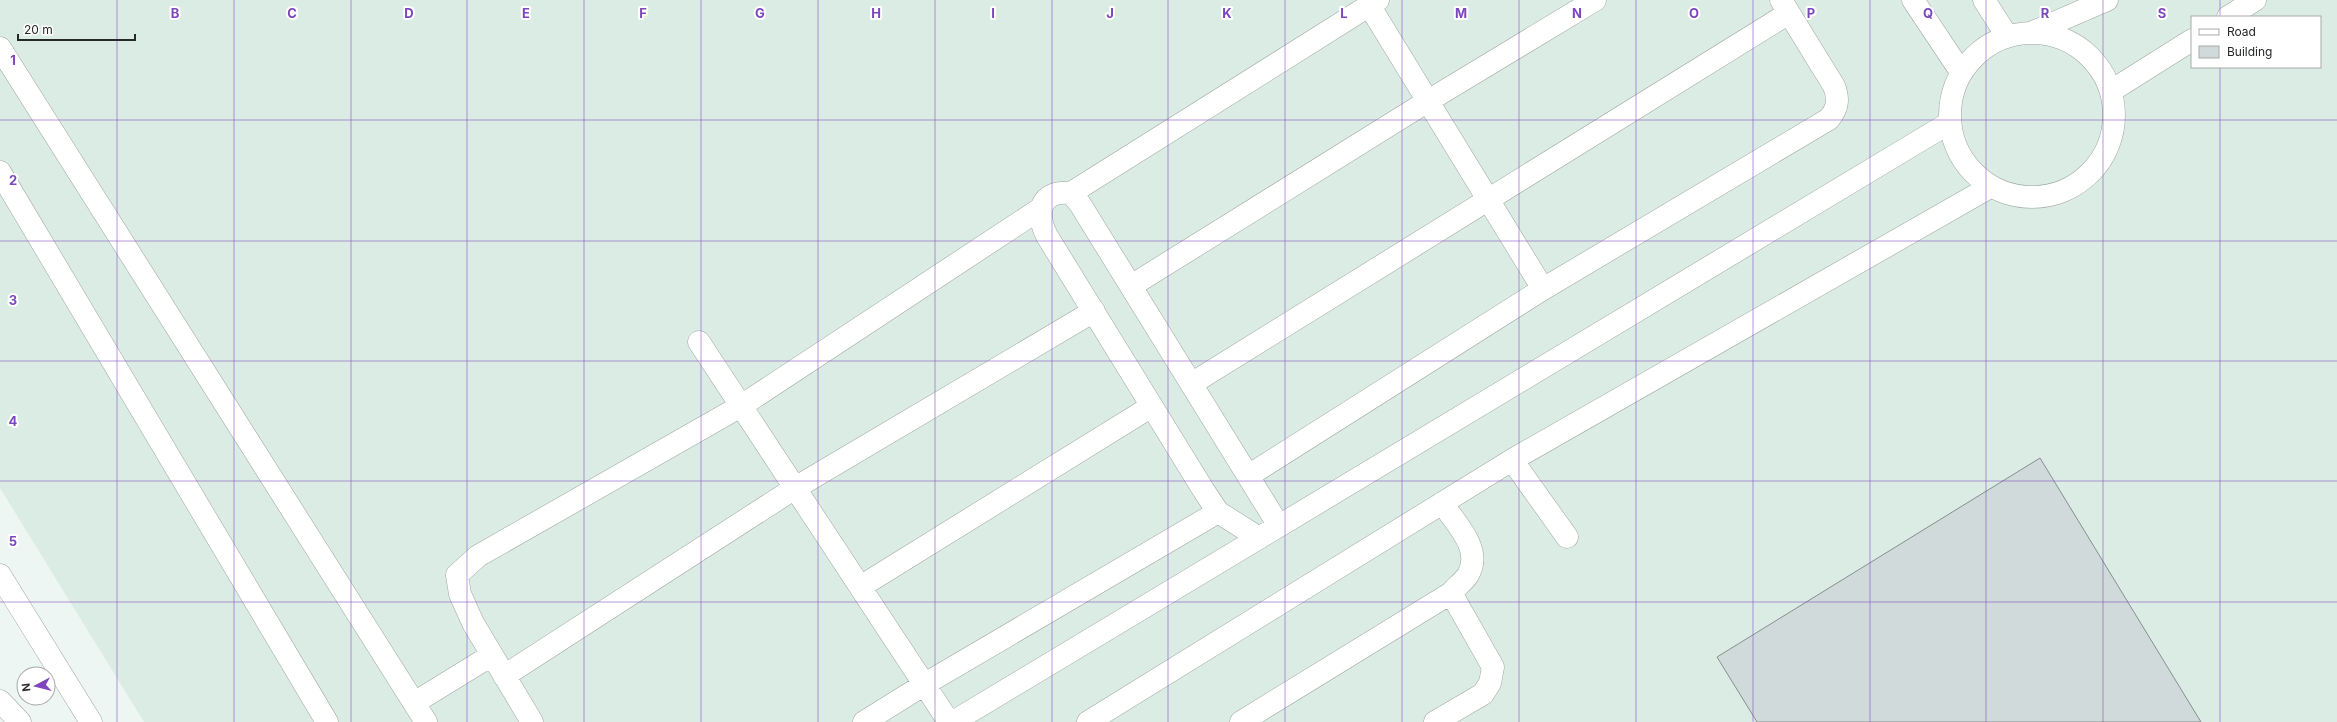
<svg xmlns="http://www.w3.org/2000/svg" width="2337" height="722" font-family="Inter,sans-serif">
  <rect width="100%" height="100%" fill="#edf6f2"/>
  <path fill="#dbece4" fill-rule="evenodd" d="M0 0H2337V722H144L0 488ZM2192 17H2320V67H2192Z"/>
  <path fill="#d0dada" stroke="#868f8f" d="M2040 458 2201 722H1757L1717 657Z"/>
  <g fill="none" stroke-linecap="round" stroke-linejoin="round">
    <g stroke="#9ea6a2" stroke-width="23">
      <path id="minor" d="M1913 0 1961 72
        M1984 0 2007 36
        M1369 5 1543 289
        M2228 17 2255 0
        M2033 32 2107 0
        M1950 115a82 82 0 1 1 164 0a82 82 0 1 1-164 0Z
        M0 48 426 722
        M2111 91 2192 40
        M0 172 327 722
        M1071 193 1378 0
        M1131 286 1428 101 1595 0
        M699 342 949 722
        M1191 384 1789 13
        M1512 460 1567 537
        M1248 476 1543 289 1829 119C1838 108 1839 99 1834 86L1781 0
        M1259 538 1218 512 1204 491 1047 236C1035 212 1040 190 1071 193L1080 204 1279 526
        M0 575 91 722
        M860 587 1152 406
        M504 676 795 488 1094 311
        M0 701 20 722
        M414 703 492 655
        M532 722 473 623 460 594 457 575 478 556 741 406 1040 209
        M864 722 925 684 1218 512
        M953 722 1949 123
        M1088 722 1512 460 1990 187
        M1241 722 1451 593C1456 587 1464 581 1468 575 1483 549 1456 524 1442 503
        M1435 722 1483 694 1490 683 1493 667 1451 593"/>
    </g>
    <use href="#minor" stroke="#fff" stroke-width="22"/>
  </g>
  <path fill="none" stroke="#7c46bd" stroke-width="1" stroke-opacity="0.55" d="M117 0V722M234 0V722M351 0V722M467 0V722M584 0V722M701 0V722M818 0V722M935 0V722M1052 0V722M1168 0V722M1285 0V722M1402 0V722M1519 0V722M1636 0V722M1753 0V722M1870 0V722M1986 0V722M2103 0V722M2220 0V17M2220 67V722M0 120H2337M0 241H2337M0 361H2337M0 481H2337M0 602H2337"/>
  <g font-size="13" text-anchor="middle" font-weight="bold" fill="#7c46bd" stroke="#fff" stroke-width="4" stroke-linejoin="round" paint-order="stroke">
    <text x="175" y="18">B</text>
    <text x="292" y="18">C</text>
    <text x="409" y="18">D</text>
    <text x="526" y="18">E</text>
    <text x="643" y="18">F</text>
    <text x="760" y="18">G</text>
    <text x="876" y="18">H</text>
    <text x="993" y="18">I</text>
    <text x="1110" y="18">J</text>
    <text x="1227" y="18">K</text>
    <text x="1344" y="18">L</text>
    <text x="1461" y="18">M</text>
    <text x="1577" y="18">N</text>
    <text x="1694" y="18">O</text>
    <text x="1811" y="18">P</text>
    <text x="1928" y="18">Q</text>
    <text x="2045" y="18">R</text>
    <text x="2162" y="18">S</text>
    <text x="13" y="65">1</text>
    <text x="13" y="185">2</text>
    <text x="13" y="305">3</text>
    <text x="13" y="426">4</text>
    <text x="13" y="546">5</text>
  </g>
  <rect x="2191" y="16" width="130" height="52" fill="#ffffff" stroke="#a8a9a9"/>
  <rect x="2199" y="29" width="20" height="6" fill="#ffffff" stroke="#a8a9a9"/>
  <text x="2227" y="36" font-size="12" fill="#262927">Road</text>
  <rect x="2199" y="46" width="20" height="12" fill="#d0dada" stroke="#a8a9a9"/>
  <text x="2227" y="56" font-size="12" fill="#262927">Building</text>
  <g transform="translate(36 686) rotate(263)"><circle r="19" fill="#ffffff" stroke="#a8a9a9"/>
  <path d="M0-3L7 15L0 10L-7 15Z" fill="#7c46bd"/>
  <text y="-6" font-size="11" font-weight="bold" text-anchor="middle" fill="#262927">N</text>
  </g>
  <path d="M18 34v6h117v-6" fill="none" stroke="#262927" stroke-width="2"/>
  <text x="24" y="34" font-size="12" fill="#262927" stroke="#ffffff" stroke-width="3" paint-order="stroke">20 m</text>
</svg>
